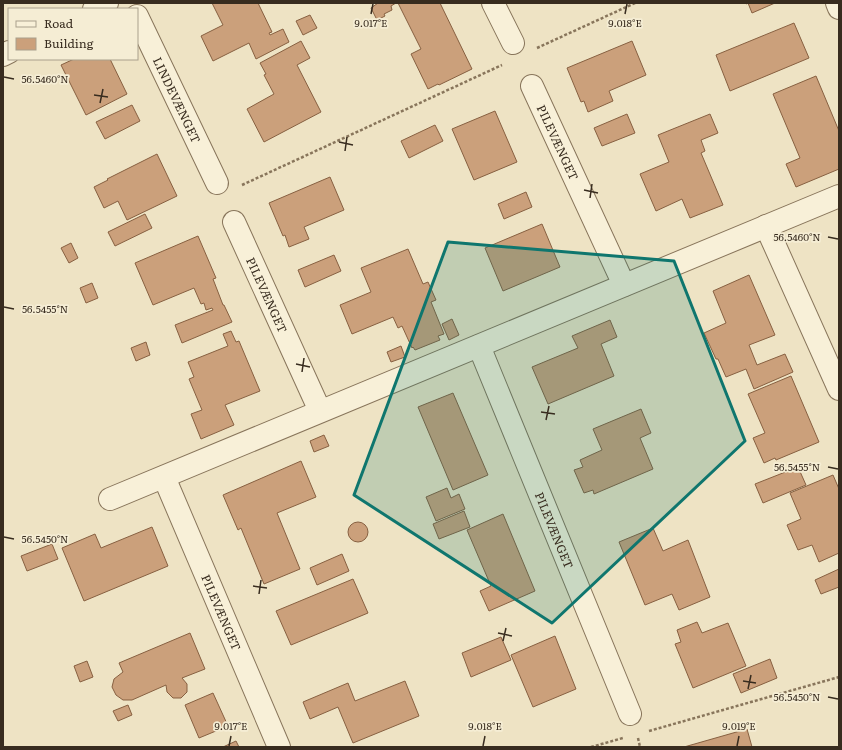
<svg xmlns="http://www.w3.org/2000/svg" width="842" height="750" font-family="Literata,serif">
  <rect width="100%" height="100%" fill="#eee3c4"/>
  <path fill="#cba07b" stroke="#876041" d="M212 3H258L272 32 269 33 270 35 283 29 289 42 256 59 249 43 213 61 201 36 223 25Z
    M378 3H396L391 6 392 10 384 14 385 16 377 20 371 8Z
    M398 3H440L472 69 439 85 438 84 428 89 411 54 421 49Z
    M746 3H775L752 13 748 3 746 4Z
    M310 15 317 28 303 35 296 21Z
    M794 23 809 58 730 91 716 55Z
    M301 41 310 58 297 65 321 112 264 142 247 109 274 94 264 75 266 74 260 63Z
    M632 41 646 75 609 91 613 101 588 112 584 101 581 102 567 68Z
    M74 59H110L127 94 86 115 61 65Z
    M816 76 839 131V169L796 187 786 164 800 158 773 94Z
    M132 105 140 121 105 139 96 122Z
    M495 111 517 162 474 180 452 129Z
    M627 114 635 133 602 146 594 128Z
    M710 114 718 133 701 140 705 151 701 153 723 205 690 218 682 199 656 211 640 174 669 162 658 135Z
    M435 125 443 141 409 158 401 141Z
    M157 154 177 196 127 220 118 201 104 208 94 187 108 180 107 179Z
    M330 177 344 210 304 227 309 239 289 247 285 235 283 236 269 203Z
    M526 192 532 207 504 219 498 204Z
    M145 214 152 228 115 246 108 232Z
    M542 224 560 267 503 291 485 248Z
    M198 236 216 278 213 279 223 305H224L232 322 182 343 175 325 213 310 212 308 206 310 204 303 201 304 194 288 153 305 135 263Z
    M71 243 78 258 69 263 61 248Z
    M408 249 423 284 428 282 436 300 431 302 444 334 438 336 440 340 415 350 413 347 412 348 402 326 398 328 393 317 352 334 340 305 371 292 361 268Z
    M334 255 341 271 305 287 298 270Z
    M749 275 775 335 749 345 757 365 785 354 793 372 754 389 746 369 726 377 718 359H716L704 333 726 323 713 291Z
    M92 283 98 298 86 303 80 288Z
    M452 319 459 335 449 340 442 324Z
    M610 320 617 337 601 344 614 376 548 404 532 367 578 348 572 336Z
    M231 331 236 342 239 341 260 391 225 405 234 425 201 439 191 414 202 410 189 379 194 377 188 362 228 346 223 334Z
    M146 342 150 355 136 361 131 348Z
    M401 346 405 357 391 362 387 352Z
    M791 376 819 442 776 460 775 458 764 463 753 438 765 433 748 394Z
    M453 393 488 475 453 490 418 407Z
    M641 409 651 433 640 438 653 469 594 494 593 490 584 493 574 470 583 467 580 460 602 450 593 429Z
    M324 435 329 446 314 452 310 441Z
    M301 461 316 497 277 513 300 569 264 584 241 528 238 530 223 495Z
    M798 467 806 485 763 503 755 484Z
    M833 475 839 489V553L819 562 812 545 798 550 787 525 801 519 790 493Z
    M447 488 451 498 459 494 465 509 436 521 426 497Z
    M464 511 470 527 439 539 433 524Z
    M503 514 535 591 489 611 480 591 491 586 467 530Z
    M348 532a10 10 0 1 1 20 0a10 10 0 1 1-20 0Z
    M152 527 168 566 84 601 62 548 95 534 101 548Z
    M653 528 663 551 688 540 710 597 679 610 672 594 645 605 619 542Z
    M52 544 58 559 27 571 21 556Z
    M342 554 349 571 317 585 310 568Z
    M839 569V587L821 594 815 580Z
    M353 579 368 613 291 645 276 611Z
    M697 622 702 633 728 623 746 666 693 688 675 644 681 642 677 630Z
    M190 633 205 669 182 678 187 684V692L181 698H173L167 692 166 685 132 700H123L116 695 112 687 114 679 123 672 119 663Z
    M555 636 576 689 533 707 511 655Z
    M501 637 511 660 471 677 462 653Z
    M770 659 777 678 741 693 733 674Z
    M87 661 93 677 80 682 74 666Z
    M405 681 419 716 353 743 338 707 310 719 303 702 348 683 355 701Z
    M213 693 228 726 199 738 185 705Z
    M128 705 132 715 118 721 113 711Z
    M747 729 752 747H684Z
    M236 741 239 747H223Z"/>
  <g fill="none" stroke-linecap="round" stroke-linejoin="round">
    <g stroke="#88755b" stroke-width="24">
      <g id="minor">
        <path d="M493 3 513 43"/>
        <path d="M837 3 839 8"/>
        <path d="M94 9 107 3"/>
        <path id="s1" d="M137 16 217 183"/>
        <path d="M3 55 9 52"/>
        <path id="s2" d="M532 86 624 285"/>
        <path id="s3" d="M234 222 320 411"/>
        <path d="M766 226 839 389"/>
        <path id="s4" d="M479 346 630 714"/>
        <path id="s5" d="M164 477 279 747"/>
        <path d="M110 499 839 196"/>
      </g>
    </g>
    <path stroke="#88755b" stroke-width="2.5" stroke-dasharray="3 2" stroke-linecap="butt" d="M537 48 635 3
      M242 185 502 65
      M649 731 839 677
      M638 738 640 747
      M591 747 623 738"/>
    <use href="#minor" stroke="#f8f0d8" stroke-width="22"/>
  </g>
  <path fill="#0f766e" fill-opacity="0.2" stroke="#0f766e" stroke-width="3" stroke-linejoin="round" d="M448 242 674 261 745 441 552 623 354 495Z"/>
  <path fill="none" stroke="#382c1f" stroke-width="1.5" d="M371 14 373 4M625 14 627 4M4 77 14 79M94 95 108 97M100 103 103 89M339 142 353 145M345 151 347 137M584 190 598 193M590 198 592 184M828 237 838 239M4 307 14 309M296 364 310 367M302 372 304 358M541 412 555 414M546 420 549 406M828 467 838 469M4 537 14 539M253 586 267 588M259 594 261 580M498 633 512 636M503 641 506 628M743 681 756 683M748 689 751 675M828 697 838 699M229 746 231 736M483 746 485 736M737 746 739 736"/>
  <g text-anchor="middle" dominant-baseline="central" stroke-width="3.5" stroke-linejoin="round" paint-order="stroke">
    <g font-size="12" fill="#382c1f" stroke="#f5edd4">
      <text stroke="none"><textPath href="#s1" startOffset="93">LINDEVÆNGET</textPath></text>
      <text stroke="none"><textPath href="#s2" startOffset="62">PILEVÆNGET</textPath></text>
      <text stroke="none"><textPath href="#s3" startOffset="80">PILEVÆNGET</textPath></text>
      <text stroke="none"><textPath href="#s4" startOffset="199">PILEVÆNGET</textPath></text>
      <text stroke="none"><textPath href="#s5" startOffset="147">PILEVÆNGET</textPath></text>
    </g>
  </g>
  <g font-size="10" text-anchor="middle" fill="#382c1f" stroke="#f5edd4" stroke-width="3.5" stroke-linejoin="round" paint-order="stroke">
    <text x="371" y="27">9.017°E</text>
    <text x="625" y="27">9.018°E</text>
    <text x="45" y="83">56.5460°N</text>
    <text x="797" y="241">56.5460°N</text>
    <text x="45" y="313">56.5455°N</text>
    <text x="797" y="471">56.5455°N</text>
    <text x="45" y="543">56.5450°N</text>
    <text x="797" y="701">56.5450°N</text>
    <text x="231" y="730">9.017°E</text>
    <text x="485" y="730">9.018°E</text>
    <text x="739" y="730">9.019°E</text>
  </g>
  <rect width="842" height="750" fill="none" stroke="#382c1f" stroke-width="8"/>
  <rect x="8" y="8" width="130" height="52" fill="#f5edd4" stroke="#a9a08c"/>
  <rect x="16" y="21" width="20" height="6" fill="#f8f0d8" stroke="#a9a08c"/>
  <text x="44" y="28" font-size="12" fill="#382c1f">Road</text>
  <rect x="16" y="38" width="20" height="12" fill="#cba07b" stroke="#a9a08c"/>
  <text x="44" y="48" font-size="12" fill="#382c1f">Building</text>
</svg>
